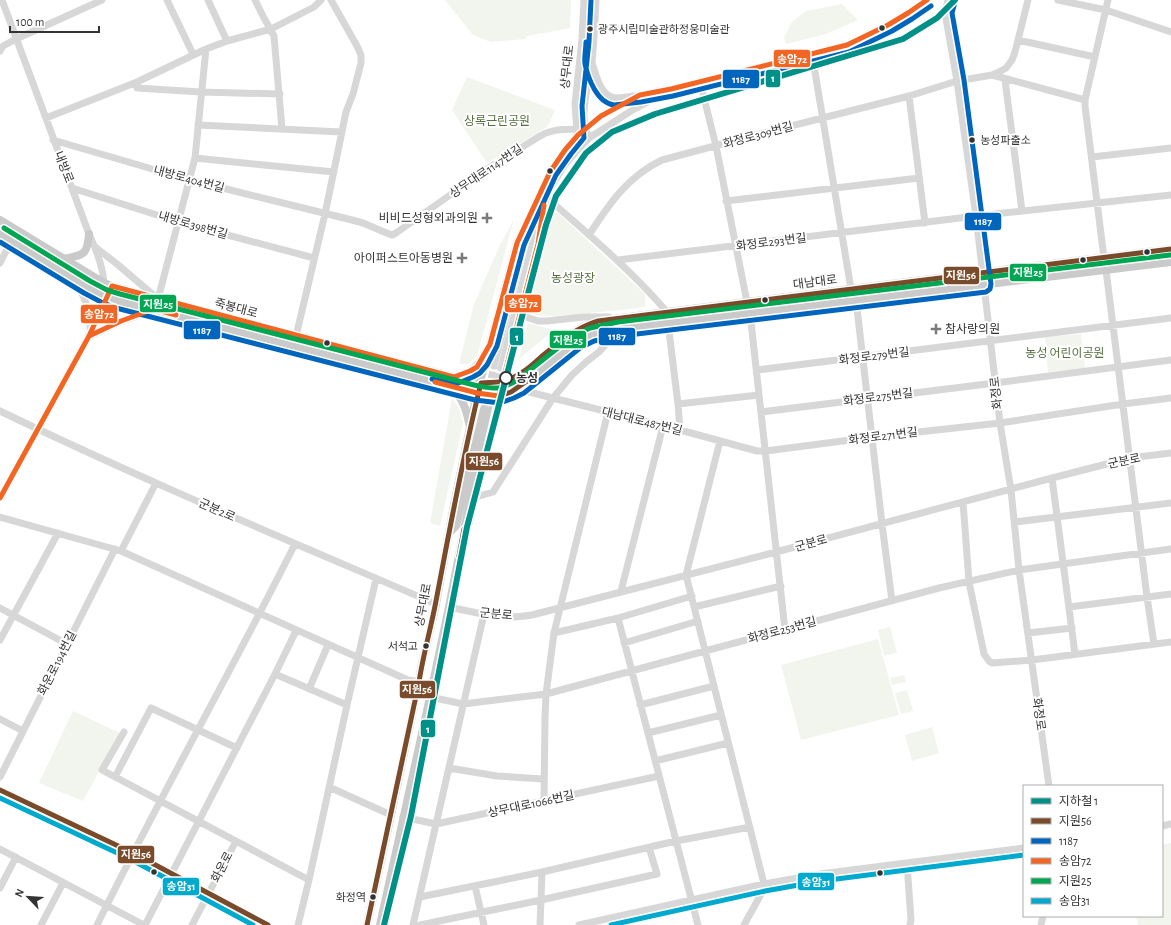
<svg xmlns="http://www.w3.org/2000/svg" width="1171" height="925" font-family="'Alegreya Sans','Noto Sans KR',sans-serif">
  <rect width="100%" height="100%" fill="#fff"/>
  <path fill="#f1f5ed" d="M445 0H571L570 28 528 36 525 39 491 42 473 35Z
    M842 4 858 20 826 34 786 44 784 38 791 23 806 11Z
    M467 77 555 110 550 122 547 127 487 163 452 110Z
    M558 213 645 294V307L622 310 554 316 535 315 526 310 549 218 553 214Z
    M514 219 477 356 468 364H459L474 304 500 245Z
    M528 323 554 330 519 359Z
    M1081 334 1085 368 1048 372 1045 337Z
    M452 398 459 409 463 423 440 526 430 523Z
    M890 627 897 653 884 656 878 630Z
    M878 639 899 715 801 740 781 665Z
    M904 675 906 682 892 685 890 678Z
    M907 690 913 711 901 714 895 693Z
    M73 711 120 733 83 801 39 783Z
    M932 727 939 753 912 761 905 735Z
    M1171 843V925H1138L1136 916H1162V845Z"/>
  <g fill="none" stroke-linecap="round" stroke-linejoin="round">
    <path stroke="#d6d6d6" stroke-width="7" stroke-dasharray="7 3.5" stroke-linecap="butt" d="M484 409 494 366
      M490 411 501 368"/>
    <path stroke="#d7d7d7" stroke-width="7" d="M2 0 89 234C97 251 106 276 104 295 102 309 94 323 89 336
      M167 0 193 54
      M208 0 227 41
      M255 0 264 18 274 36 282 129
      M948 0 945 13 957 81 976 216 1000 423 1011 490 1019 570 1049 786
      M1058 0 1106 10 1171 32
      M1018 40 1095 57
      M0 51 3 46 16 39 102 0
      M812 54 851 289
      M592 63C596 74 600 96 615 98 621 98 628 97 634 96
      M992 75 1085 100
      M1005 80 1022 211
      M137 82V88L201 92 280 94
      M700 82 716 146 747 302
      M909 96 925 223
      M46 118 137 82 206 49 227 41 271 29 314 7 321 0
      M198 125 342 132
      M587 132C579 115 589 81 592 62 594 42 595 20 596 0
      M577 133 575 104 582 39 584 0
      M53 140 190 180 352 220 363 223 389 234 392 235 396 233 487 169 540 136C556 127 568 130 585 129
      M1092 157 1171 148
      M195 158 334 172
      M72 188 179 222 314 258
      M545 198 552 202C591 237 632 271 667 312
      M726 201 919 178
      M589 235C609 204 628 176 662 160L752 136 909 96 957 81 992 75 999 72 1006 68 1012 60 1015 52 1028 0
      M95 247 117 264 158 299 195 158 206 49
      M6 251 21 246
      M1104 258 1085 106V100L1108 0
      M618 260 976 216 1171 195
      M0 263 6 251
      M1106 270 1147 597 1154 644
      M73 279C83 293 91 310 90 328
      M856 300 882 524 892 601
      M750 313 785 630
      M520 315 538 321H547L583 317H609
      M668 323 678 404 680 430
      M296 336 325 214 346 112 353 94 361 63V55L357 46 331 0
      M494 366 533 211 550 172 565 150 578 135 601 116 618 106 640 95 671 89 847 45C876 33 902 19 927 0
      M501 368 537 226 545 198 553 184 564 166 581 146 589 138 631 111 664 93
      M757 370 1171 318
      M520 387 529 392 680 430 757 451H766L873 437 1000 423 1123 404 1171 398
      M499 396 538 244 540 232
      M678 404 759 395
      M0 411C143 480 290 541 436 604
      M761 412 995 383 1171 360
      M720 441 686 575 764 884 760 896 744 925
      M1052 478 1075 654
      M476 497 493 492 553 398 572 375 586 362 599 352 619 329
      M0 498 90 333
      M963 502 969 582 984 654 989 661 992 663 1032 660 1171 642
      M0 517 121 551 408 680 419 682
      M1015 522 1171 503
      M121 551 156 483
      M621 591 663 426
      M449 607C469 611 490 617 511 617 518 617 525 616 532 615L776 552 1052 478 1130 458 1171 453
      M694 607 781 586
      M1069 607 1171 594
      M0 608 67 644
      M618 618 698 925
      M554 633 618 618 692 596
      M1028 633 1072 628
      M0 640 58 533
      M624 643 698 621
      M275 674 347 705
      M309 689 328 645
      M430 697 463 704 546 694 705 651 939 588 1019 570 1171 549
      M640 705 714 686
      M0 719 23 731
      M124 732 102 770 309 880
      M648 733 721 715
      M655 761 728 743
      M449 768 497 776 543 779
      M0 777 115 549
      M115 777 151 708 237 748
      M329 787 391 815
      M0 790 133 853 268 925
      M544 801 545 718 546 694 554 633 608 412
      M403 817 436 824 659 776
      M1162 826 1171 824
      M0 849 144 925
      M907 863 911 920 910 925
      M475 886 484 925
      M0 888 16 857
      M420 897 542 872 676 841 750 827
      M41 925 63 883
      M97 925C160 796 231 672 295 544
      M145 925 275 674 296 631
      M192 925 236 841
      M298 925 309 880 347 705 376 579
      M413 925 484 614
      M420 925 541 900 657 874 649 847
      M540 925 542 872
      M579 925 764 884 820 874 1024 848
      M1041 925 1043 916"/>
    <path stroke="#cacaca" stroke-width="8" d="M0 220 104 283 119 289 454 377C470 381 486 385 503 382 516 380 527 369 537 361 555 346 575 327 598 321L667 312 1171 249
      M0 234 87 287 104 296 118 301 168 313 310 351 477 393 499 396 511 392 520 387 576 342C590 334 604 332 619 329L1171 262
      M64 259C84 254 87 256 89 234
      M89 336 121 321 153 310
      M455 377C472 371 476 370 485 353
      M452 387C462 399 466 407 469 423
      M493 421 499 396
      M449 533 456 526 484 409
      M367 925 391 815 419 682 421 668 436 604 454 505 477 393 517 243 533 211
      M380 925 430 697 449 607 464 529 490 411"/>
    <g stroke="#fff" stroke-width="8">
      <path id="bus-1" d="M459 556 464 529 470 523 499 396 511 392 527 381
        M0 790 133 853 268 925
        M367 925 419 682C423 655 431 628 436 601 450 528 463 455 481 383 490 382 500 383 508 380 521 375 531 366 541 357 559 342 576 328 598 321L1171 249"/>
    </g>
    <g stroke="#fff" stroke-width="8">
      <path id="bus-2" d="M586 42C586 49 584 57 585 64 588 78 597 103 614 105L641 102 673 96 849 52 892 31 912 19 931 6
        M0 242 84 293 101 302 116 308 475 400 500 403 514 398 524 393 580 348 594 341 620 336 986 292 990 289 991 284 964 80 952 13 955 2
        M432 379 456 384 473 377 480 373 487 365 497 346 524 245 556 175 571 154 584 138 582 106 589 42 591 0"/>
    </g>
    <g stroke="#fff" stroke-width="8">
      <path id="bus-3" d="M89 336 121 321 154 309 176 315
        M435 382 477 393 499 396 538 244 544 205
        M0 498 89 336 112 286 454 377 470 371 477 367 490 344 517 243 550 172 565 150 578 135 601 116 640 95 671 89 847 45 888 25 908 13 927 0"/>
    </g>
    <g stroke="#fff" stroke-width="8">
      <path id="bus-4" d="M4 228 90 281 107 290 120 294 478 386C496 389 499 390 516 381L573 336 590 328 618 322 1170 255"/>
    </g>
    <g stroke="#fff" stroke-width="8">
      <path id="bus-5" d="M0 798 130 859 253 925
        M611 925 765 891 821 881 1024 855"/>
    </g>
    <use href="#bus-1" stroke="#7a4b2a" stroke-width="5"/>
    <use href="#bus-2" stroke="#0065bd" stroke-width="5"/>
    <use href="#bus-3" stroke="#f26522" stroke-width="5"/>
    <use href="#bus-4" stroke="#00a651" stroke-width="5"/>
    <use href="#bus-5" stroke="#00a9ce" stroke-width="5"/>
    <g stroke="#fff" stroke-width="9">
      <path id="metro-1" d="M384 925 411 816 467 527 546 225 556 196 586 153 612 132 655 114 903 39 937 18 955 0"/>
    </g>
    <use href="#metro-1" stroke="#009088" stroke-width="6"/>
  </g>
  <g fill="#333" stroke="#fff" stroke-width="1.5">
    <circle cx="882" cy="28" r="3.5"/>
    <circle cx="590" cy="29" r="3.5"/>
    <circle cx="972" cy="140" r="3.5"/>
    <circle cx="550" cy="171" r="3.5"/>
    <circle cx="1147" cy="252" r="3.5"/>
    <circle cx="1083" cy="260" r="3.5"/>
    <circle cx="765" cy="300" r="3.5"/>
    <circle cx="327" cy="343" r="3.5"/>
    <circle cx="426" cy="646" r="3.5"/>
    <circle cx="154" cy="872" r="3.5"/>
    <circle cx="880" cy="873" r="3.5"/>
    <circle cx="373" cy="897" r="3.5"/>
  </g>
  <g fill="#7a7a7a" stroke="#fff" stroke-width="1.5">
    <path d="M485 212h4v4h4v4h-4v4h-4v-4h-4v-4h4z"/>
    <path d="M460 252h4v4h4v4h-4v4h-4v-4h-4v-4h4z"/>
    <path d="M934 323h4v4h4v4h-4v4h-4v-4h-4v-4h4z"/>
  </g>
  <circle fill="#fff" stroke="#333" stroke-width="2" cx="506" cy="378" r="6"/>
  <g text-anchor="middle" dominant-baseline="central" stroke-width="4" stroke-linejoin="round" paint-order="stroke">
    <g font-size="11" fill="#333" stroke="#fff" text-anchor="start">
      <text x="598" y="29">광주시립미술관하정웅미술관</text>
      <text x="980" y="140">농성파출소</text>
      <text x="418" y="646" text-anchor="end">서석고</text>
      <text x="366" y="897" text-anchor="end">화정역</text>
    </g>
    <g font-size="12" fill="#333" stroke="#fff">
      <text transform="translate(567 67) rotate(-84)">상무대로</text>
      <text transform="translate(758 135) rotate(-15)">화정로309번길</text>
      <text transform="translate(64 167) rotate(69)">내방로</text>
      <text transform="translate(486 171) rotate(-34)">상무대로1147번길</text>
      <text transform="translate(189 179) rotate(15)">내방로404번길</text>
      <text transform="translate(193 225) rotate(16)">내방로398번길</text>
      <text transform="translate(771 242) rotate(-7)">화정로293번길</text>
      <text transform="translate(815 282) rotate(-7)">대남대로</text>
      <text transform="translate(236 308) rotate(15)">죽봉대로</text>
      <text transform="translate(874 356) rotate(-7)">화정로279번길</text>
      <text transform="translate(996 393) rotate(-96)">화정로</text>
      <text transform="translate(878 397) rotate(-7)">화정로275번길</text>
      <text transform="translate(642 421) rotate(14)">대남대로487번길</text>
      <text transform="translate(883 436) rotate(-7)">화정로271번길</text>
      <text transform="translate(1124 461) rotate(-12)">군분로</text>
      <text transform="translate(217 510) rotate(24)">군분2로</text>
      <text transform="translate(811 543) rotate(-15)">군분로</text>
      <text transform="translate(423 605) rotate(-79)">상무대로</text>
      <text transform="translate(496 614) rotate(5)">군분로</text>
      <text transform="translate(782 630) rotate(-15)">화정로253번길</text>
      <text transform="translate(57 663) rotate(-63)">화운로194번길</text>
      <text transform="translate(1039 714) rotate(82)">화정로</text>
      <text transform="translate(531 804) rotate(-12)">상무대로1066번길</text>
      <text transform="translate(222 867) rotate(-63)">화운로</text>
    </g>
    <g font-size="12" fill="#56703f" stroke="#fff">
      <text x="497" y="121">상록근린공원</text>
      <text x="573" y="278">농성광장</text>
      <text x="1065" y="353">농성 어린이공원</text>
    </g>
    <g font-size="12" fill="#333" stroke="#fff" text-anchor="end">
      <text x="478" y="218">비비드성형외과의원</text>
      <text x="453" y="258">아이퍼스트아동병원</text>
      <text x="945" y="329" text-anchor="start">참사랑의원</text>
    </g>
    <g font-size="12" font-weight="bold" fill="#333" stroke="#fff" text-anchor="start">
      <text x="516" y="378">농성</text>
    </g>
  </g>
  <g stroke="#fff" stroke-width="1.5">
    <rect x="773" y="49" width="38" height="19" rx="4" fill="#f26522"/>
    <rect x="765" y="69" width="16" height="19" rx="4" fill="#009088"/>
    <rect x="722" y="69" width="38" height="20" rx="4" fill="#0065bd"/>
    <rect x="964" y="212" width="38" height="19" rx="4" fill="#0065bd"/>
    <rect x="1009" y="263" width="38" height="19" rx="4" fill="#00a651"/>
    <rect x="943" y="266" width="37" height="19" rx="4" fill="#7a4b2a"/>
    <rect x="504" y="294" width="38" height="19" rx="4" fill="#f26522"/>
    <rect x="139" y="294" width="38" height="19" rx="4" fill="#00a651"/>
    <rect x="80" y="304" width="38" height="20" rx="4" fill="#f26522"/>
    <rect x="183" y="320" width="38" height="20" rx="4" fill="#0065bd"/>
    <rect x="598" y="327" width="38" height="19" rx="4" fill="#0065bd"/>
    <rect x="509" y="327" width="15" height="19" rx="4" fill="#009088"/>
    <rect x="549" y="330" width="38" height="19" rx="4" fill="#00a651"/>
    <rect x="465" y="452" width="38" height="19" rx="4" fill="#7a4b2a"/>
    <rect x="399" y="680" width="37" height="19" rx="4" fill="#7a4b2a"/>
    <rect x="420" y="719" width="16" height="19" rx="4" fill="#009088"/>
    <rect x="117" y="845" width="38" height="19" rx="4" fill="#7a4b2a"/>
    <rect x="797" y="872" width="38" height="19" rx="4" fill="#00a9ce"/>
    <rect x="162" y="877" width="38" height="19" rx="4" fill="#00a9ce"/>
  </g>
  <g font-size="11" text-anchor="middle" font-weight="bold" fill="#fff">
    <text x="792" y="63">송암72</text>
    <text x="773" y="82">1</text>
    <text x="741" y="83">1187</text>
    <text x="983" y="225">1187</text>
    <text x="1028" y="276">지원25</text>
    <text x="961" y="279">지원56</text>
    <text x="523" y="307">송암72</text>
    <text x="158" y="308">지원25</text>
    <text x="99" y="318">송암72</text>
    <text x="202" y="334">1187</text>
    <text x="617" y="340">1187</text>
    <text x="517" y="341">1</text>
    <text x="568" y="344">지원25</text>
    <text x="484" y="465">지원56</text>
    <text x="417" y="693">지원56</text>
    <text x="428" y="733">1</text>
    <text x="136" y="858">지원56</text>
    <text x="816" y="886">송암31</text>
    <text x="181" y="890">송암31</text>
  </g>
  <rect x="1023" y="785" width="140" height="132" fill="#ffffff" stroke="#adadad"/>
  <rect x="1031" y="798" width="20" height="6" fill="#009088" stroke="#adadad"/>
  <text x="1059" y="805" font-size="12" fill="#333333">지하철 1</text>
  <rect x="1031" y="818" width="20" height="6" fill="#7a4b2a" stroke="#adadad"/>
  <text x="1059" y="825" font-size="12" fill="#333333">지원56</text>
  <rect x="1031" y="838" width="20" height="6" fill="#0065bd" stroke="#adadad"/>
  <text x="1059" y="845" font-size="12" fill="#333333">1187</text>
  <rect x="1031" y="858" width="20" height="6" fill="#f26522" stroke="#adadad"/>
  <text x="1059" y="865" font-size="12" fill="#333333">송암72</text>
  <rect x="1031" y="878" width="20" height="6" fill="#00a651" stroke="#adadad"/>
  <text x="1059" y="885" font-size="12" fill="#333333">지원25</text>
  <rect x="1031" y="898" width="20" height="6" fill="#00a9ce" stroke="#adadad"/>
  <text x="1059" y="905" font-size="12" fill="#333333">송암31</text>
  <g transform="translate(28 897) rotate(295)" stroke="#ffffff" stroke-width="3" paint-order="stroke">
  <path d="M0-3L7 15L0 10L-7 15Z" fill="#333333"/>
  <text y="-6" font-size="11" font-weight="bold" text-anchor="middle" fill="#333333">N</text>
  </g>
  <path d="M10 26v6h89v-6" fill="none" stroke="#333333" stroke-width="2"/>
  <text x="16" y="26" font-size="12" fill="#333333" stroke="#ffffff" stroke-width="3" paint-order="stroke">100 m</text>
</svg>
